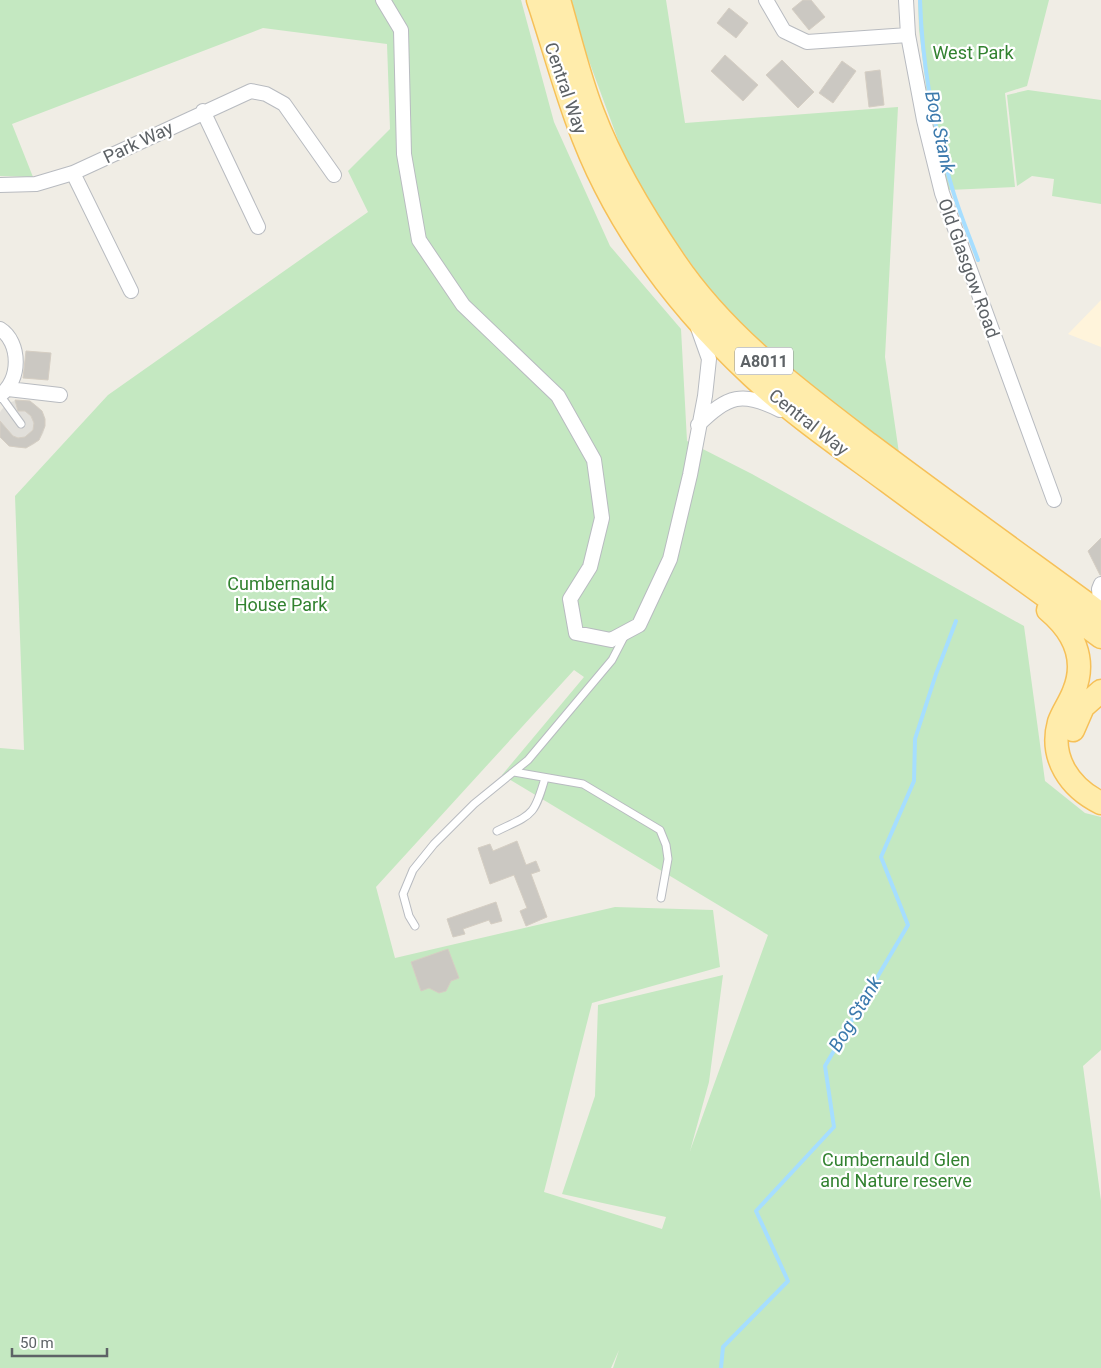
<svg xmlns="http://www.w3.org/2000/svg" width="1101" height="1368" font-family="Roboto,sans-serif">
  <rect width="100%" height="100%" fill="#f0ede5"/>
  <path fill="#fff4db" d="M1101 300V347L1068 334Z"/>
  <path fill="#e1dfda" d="M-3 424a24 24 0 1 1 48 0a24 24 0 1 1-48 0Z"/>
  <path fill="#c4e8c1" fill-rule="evenodd" d="M0 0H521L554 122 610 246 681 329 687 441 752 474 1024 626 1045 781 1085 813 1101 817V1050L1083 1066 1101 1201V1368H613L619 1350 611 1368H0V748L24 750 15 496 108 395 368 212 348 171 390 129 387 44 263 28 12 124 33 177 0 176ZM574 670 584 677 502 775 768 935 690 1151 709 1082 723 975 598 1005 595 1096 562 1194 666 1217 662 1229 544 1192 592 1003 720 967 713 910 615 907 395 958 376 887Z
    M570 0H666L685 123 898 107 885 357 899 453 796 381 719 304 632 178 578 31Z
    M918 0H1049L1027 86 1005 93 1015 187 949 190 931 126 919 30Z
    M1028 90 1101 100V204L1052 196 1054 179 1032 176 1017 186 1007 95Z"/>
  <g fill="none" stroke-linecap="round" stroke-linejoin="round">
    <path stroke="#a6deff" stroke-width="4" d="M920 0C922 61 933 125 951 184 958 210 969 235 978 260
      M721 1368 723 1347 788 1281 756 1211 834 1127 825 1066 908 925 881 857 914 781 915 739 936 674 956 621"/>
  </g>
  <path fill="#cbc8c2" stroke="#d5cec3" d="M803 0H811L825 17 809 30 792 9Z
    M729 8 748 23 736 38 717 23Z
    M725 55 758 85 743 101 711 71Z
    M782 60 814 92 798 108 766 75Z
    M842 61 856 71 833 103 819 93Z
    M880 70 884 105 869 107 865 72Z
    M26 351 51 353 48 380 23 378Z
    M15 400 30 401 42 411 45 419V426L39 440 26 448 9 446 0 437V421L13 436 18 438 25 437 33 430 34 423 31 416 25 411H18Z
    M1101 538V575H1100L1088 551Z
    M517 841 526 865 536 861 540 871 531 874 547 917 526 926 520 911 527 908 514 875 490 884 478 848 490 844 493 851Z
    M496 902 502 921 491 924 489 920 463 929 465 934 453 937 447 919Z
    M448 949 459 978 451 981 446 991 439 993 429 988 421 991 411 962Z"/>
  <g fill="none" stroke-linecap="round" stroke-linejoin="round">
    <g stroke="#b8bbc0" stroke-width="9">
      <path id="service" d="M0 395 21 424
        M514 772 583 784 660 830 666 845 668 859 661 898
        M497 831C532 814 534 817 545 778
        M415 926 409 916 403 894 413 870 434 844 474 804 528 760 612 660 625 635"/>
    </g>
    <g stroke="#b8bbc0" stroke-width="16">
      <path id="minor" d="M383 0 401 30 404 154 419 240 463 305 558 396 594 460 602 518 590 567 570 599 576 633 611 640 639 625 670 559 690 475 705 396 709 359 698 328
        M766 0 784 31 807 42 908 35
        M906 0 908 35 924 120 942 193 1054 500
        M203 111 258 227
        M73 173 131 291
        M0 185 36 184 73 173 251 91 266 94 284 104 334 175
        M0 329C21 342 21 381 0 395
        M8 389 60 395
        M698 425C728 395 742 391 780 410
        M1101 613 1099 589 1101 584"/>
    </g>
    <g stroke="#f6c058" stroke-width="25">
      <path id="primary" d="M538 0C559 63 574 126 605 186 641 257 694 322 752 376 794 415 842 448 888 482 958 534 1030 584 1101 637
        M559 0C570 38 579 77 593 113 613 166 643 215 675 262 725 336 798 390 869 444 945 501 1023 557 1101 614
        M1048 610C1073 631 1087 659 1074 691 1070 702 1063 711 1059 722 1049 758 1070 788 1101 803
        M1073 730 1083 707 1101 691"/>
    </g>
    <use href="#service" stroke="#fff" stroke-width="7"/>
    <use href="#minor" stroke="#fff" stroke-width="14"/>
    <use href="#primary" stroke="#ffecab" stroke-width="22"/>
  </g>
  <g text-anchor="middle" dominant-baseline="central" stroke-width="4.5" stroke-linejoin="round" paint-order="stroke">
    <rect fill="#fff" stroke="#8e9194" stroke-width="1" x="735" y="347.5" width="58" height="27" rx="4"/>
    <g font-size="16" font-weight="bold" fill="#5d6266">
      <text x="764" y="361">A8011</text>
    </g>
    <g font-size="18" fill="#328230" stroke="#fff">
      <text x="973" y="52">West Park</text>
      <text x="281" y="583">Cumbernauld<tspan x="281" dy="21">House Park</tspan></text>
      <text x="896" y="1159">Cumbernauld Glen<tspan x="896" dy="21">and Nature reserve</tspan></text>
    </g>
    <g font-size="18" fill="#5d6266" stroke="#fff">
      <text transform="translate(566 88) rotate(71)">Central Way</text>
      <text transform="translate(138 142) rotate(-25)">Park Way</text>
      <text transform="translate(969 268) rotate(70)">Old Glasgow Road</text>
      <text transform="translate(809 422) rotate(38)">Central Way</text>
    </g>
    <g font-size="19" font-style="italic" fill="#3c7aad" stroke="#fff">
      <text transform="translate(940 132) rotate(78)">Bog Stank</text>
      <text transform="translate(855 1014) rotate(-59)">Bog Stank</text>
    </g>
  </g>
  <path d="M12 1348v8h95v-8" fill="none" stroke="#5d6266" stroke-width="2.5"/>
  <text x="20" y="1348" font-size="15" fill="#5d6266" stroke="#ffffff" stroke-width="4" paint-order="stroke">50 m</text>
</svg>
